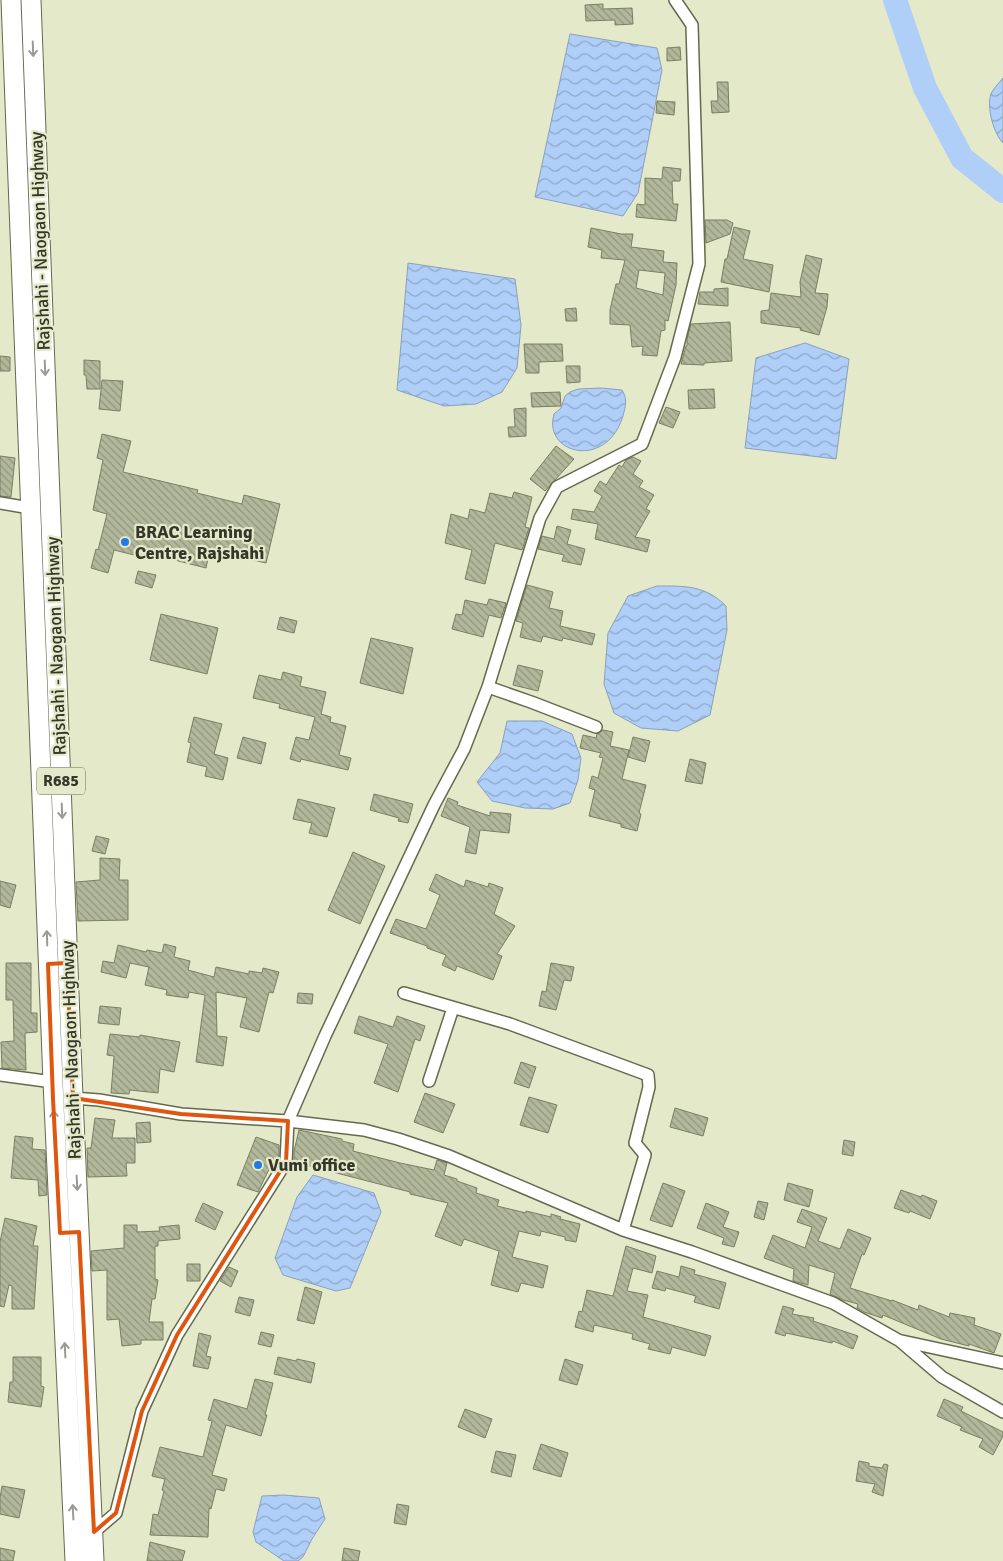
<svg xmlns="http://www.w3.org/2000/svg" width="1003" height="1561" font-family="Signika,sans-serif">
  <defs>
    <pattern id="water-waves" width="16" height="10" patternUnits="userSpaceOnUse" patternTransform="scale(1.25)"><rect width="16" height="10" fill="#afcef8"/><path d="M0 5q4-4 8 0t8 0" fill="none" stroke="#8fa8c9"/></pattern>
    <pattern id="building-back-hatch" width="6" height="6" patternUnits="userSpaceOnUse" patternTransform="scale(1.25)"><rect width="6" height="6" fill="#b2b89a"/><path d="M-1 5l2 2M0 0l6 6M5-1l2 2" fill="none" stroke="#92967e"/></pattern>
  </defs>
  <rect width="100%" height="100%" fill="#e3e9c9"/>
  <path fill="url(#water-waves)" stroke="#8aa1ba" d="M570 34 657 48 662 70 638 193 623 216 535 197Z
    M1003 78V143C994 134 986 107 991 94 993 89 999 83 1003 78Z
    M408 263 515 279 521 325 517 368 502 392 476 404 444 406 397 390Z
    M805 343 849 359 836 459 745 448 756 358Z
    M601 388 622 390C627 398 626 404 624 412 610 471 542 455 554 414L561 408 565 396 570 392 578 389Z
    M657 586C685 586 705 585 726 606L727 630 710 715 678 731 641 728 614 713 604 684 608 633 628 596Z
    M507 721H542L572 734 581 758 578 780 570 803 553 809 525 808 492 801 477 782 500 753Z
    M313 1175 374 1193 381 1212 350 1288 336 1291 283 1275 275 1258 297 1197Z
    M284 1495 319 1498 325 1519 312 1539 303 1557 298 1561H284L256 1542 253 1532 262 1496Z"/>
  <g fill="none" stroke-linecap="round" stroke-linejoin="round">
    <path stroke="#afcef8" stroke-width="24" d="M895 0 925 88 962 158 1003 191"/>
  </g>
  <path fill="url(#building-back-hatch)" stroke="#797f62" fill-rule="evenodd" d="M603 4V9L632 8 633 24 615 25V20L586 21 585 5Z
    M680 47 681 60 667 61V48Z
    M717 82H728L729 112 712 113 711 101H718Z
    M657 101 675 102 674 115 656 113Z
    M663 167 681 169 680 181H672L673 204H678L676 221 636 217 637 204 645 205V178L662 179Z
    M705 220H727L733 223 730 234 706 243Z
    M734 227 750 231 743 259 773 265 769 292 721 282 725 259H727Z
    M591 228 621 234H633L631 247 664 251 663 262 677 263 676 285 668 321 665 320V330L661 331 657 356 642 355 643 346 632 347 630 325 610 324V310L616 284H619L625 260 601 258 602 250 588 247ZM639 270 665 273 663 295 636 288Z
    M806 255 822 259 815 293 828 294 827 307 819 335 800 330 801 328 761 323V311L769 310 771 293 801 297 800 282Z
    M728 288V306L698 304 700 292H714V289Z
    M576 308 577 321H566L565 309Z
    M730 322 732 361 704 363V365L681 364 686 346H687V339L691 324Z
    M524 344H562L563 361 539 362V373H526Z
    M0 356 10 357V371H0Z
    M84 360 100 361V389H87L86 375H84Z
    M566 366H580V382L567 383Z
    M102 380 123 381 120 411 99 409Z
    M714 389 715 408 689 409 688 390Z
    M560 392 561 406 532 407 531 393Z
    M666 407 680 412 673 428 659 423Z
    M526 408V436L509 437 508 427H515L514 409Z
    M102 434 131 441 123 472 198 490 197 493 242 504 244 495 280 504 266 563 210 550 206 568 147 553 146 558 114 550 108 573 91 568 96 549 98 550 107 514 93 510 103 460 97 458Z
    M556 446 574 459 545 491 530 479Z
    M0 456 15 458 11 497 0 496Z
    M633 457 641 461 633 474 643 481 639 487 654 495 646 509 650 511 635 537 650 540 647 552 595 539 598 524 571 519 573 509 594 512 602 496 594 491 600 481 606 485 619 465 622 467 626 460Z
    M514 492 532 497 525 527 529 528 522 550 495 543 485 584 465 579 472 550 445 543 451 514 468 519 470 509 485 513 490 493 512 498Z
    M557 526 571 530 567 544 585 549 581 565 562 561 564 555 538 549 542 536 554 539Z
    M138 571 156 575 152 588 135 583Z
    M527 585 553 592 549 608 563 611 560 626 595 634 592 645 563 638 562 641 543 636 541 642 520 637 523 623 516 621Z
    M489 599 506 603 501 618 489 615 483 637 452 629 456 614 462 615 465 600 487 605Z
    M161 614 218 628 207 674 150 660Z
    M280 617 297 621 294 633 277 629Z
    M371 638 413 648 403 694 360 683Z
    M518 665 543 671 538 691 513 685Z
    M283 672 302 677 300 686 326 692 321 714 331 717 330 722 346 726 339 755 351 758 348 770 301 759 300 762 290 759 296 737 309 740 315 717 279 708 280 704 253 698 259 675 281 680Z
    M194 717 222 724 214 754 228 758 223 780 205 776 207 767 187 762 191 743 188 742Z
    M603 730 613 732 610 746 629 750 622 779 646 785 639 813 641 814 637 831 621 827V824L589 816 595 790 589 788 592 776 598 778 603 758 599 757 601 753 580 748 583 735 596 738 597 734Z
    M243 737 266 743 261 764 237 758Z
    M633 737 650 741 645 762 628 757Z
    M690 759 706 763 702 784 685 781Z
    M374 794 413 804 408 823 398 821 399 818 370 810Z
    M448 798 458 802 457 805 490 816V812L511 814 509 833 480 830 476 854 465 852 470 827 441 816Z
    M298 799 335 808 327 837 309 833 312 823 293 819Z
    M96 836 109 839 105 854 92 851Z
    M353 852 385 866 360 924 328 910Z
    M100 858 120 859 119 880H128V920L78 921 76 882 100 880Z
    M436 874 464 887 466 880 488 887 489 883 503 888 494 914 515 926 497 954 502 956 493 980 457 966 455 971 442 965 446 955 427 948V946L390 933 396 919 426 929 440 895 429 890Z
    M0 881 16 885 10 908 0 905Z
    M164 944 176 947 174 957 190 961 188 970 214 977 216 967 249 974V971L262 973 263 968 279 972 273 993 269 992 259 1032 240 1027 247 998 216 992 217 1036 227 1037 223 1066 196 1062 205 995 189 992 188 998 166 995 167 990 145 985 149 967 130 963 126 978 101 972 103 961 114 963 118 945 146 952 147 950 162 953Z
    M6 963H31V1013H37V1032L25 1033 26 1070 2 1068 1 1042 14 1041 13 1000H6Z
    M551 963 574 967 571 981 564 980 556 1010 539 1006 542 991 546 992Z
    M298 993 313 994 312 1004 297 1003Z
    M100 1006 121 1008 119 1025 98 1023Z
    M359 1016 393 1027 397 1016 425 1026 420 1041 415 1039 398 1092 374 1083 388 1044 354 1033Z
    M110 1034 140 1037V1035L180 1042 174 1072 160 1069 158 1093 130 1090 129 1094 111 1093 114 1056 107 1055Z
    M521 1062 536 1067 529 1088 514 1083Z
    M425 1093 455 1104 443 1133 414 1122Z
    M529 1097 557 1105 548 1133 520 1125Z
    M675 1108 708 1118 703 1136 670 1127Z
    M95 1118 115 1120 112 1138H135V1163H126L127 1176 88 1177 87 1148H91Z
    M150 1122 151 1142 137 1143 136 1123Z
    M299 1130 342 1139V1141L354 1144 353 1151 400 1163 434 1170 437 1160 447 1163 444 1175 457 1179V1181L477 1188 476 1193 499 1200 497 1206 526 1213V1211L551 1217V1214L561 1217 560 1219 580 1224 576 1242 565 1240V1237L541 1231 540 1236 519 1231 512 1257 548 1266 543 1288 521 1283 518 1292 491 1285 499 1251 464 1239 461 1246 435 1236 448 1203 410 1194V1192L294 1162V1151Z
    M15 1136 33 1138 32 1149 45 1150 47 1195 39 1196 38 1180 11 1178Z
    M256 1137 279 1145V1158L275 1157 258 1192 237 1185Z
    M844 1140 855 1142 853 1156 842 1154Z
    M663 1183 685 1191 672 1227 650 1220Z
    M788 1183 813 1190 809 1207 784 1200Z
    M901 1190 921 1197 922 1195 937 1201 930 1219 910 1211 909 1213 894 1208Z
    M758 1201 768 1203 764 1220 754 1217Z
    M203 1203 223 1212 215 1230 195 1221Z
    M706 1203 729 1212 723 1227 739 1232 734 1247 722 1244 724 1238 697 1228Z
    M802 1209 827 1218 818 1241 840 1249 848 1229 871 1238 864 1255 862 1254 850 1288 892 1301V1300L918 1310 919 1305 949 1317 950 1313 975 1318 974 1325 1001 1334 994 1353 969 1344V1346L941 1339 883 1315 882 1318 864 1312 857 1308 858 1304 843 1300 830 1294 835 1273 809 1265 808 1285 793 1281 794 1269 764 1258 773 1235 805 1248 812 1227 797 1222Z
    M5 1218 37 1226 33 1246H38L34 1309H12V1286L9 1285 4 1307 0 1306V1242Z
    M124 1225H137V1232L160 1231 159 1227 179 1225 180 1239 158 1241V1246H155V1279L158 1280 155 1299H152L149 1322H163V1340H141V1344L122 1346 119 1319 107 1320V1270L92 1271 91 1251 124 1248Z
    M626 1246 656 1256 652 1273 633 1268 627 1291 648 1295 643 1317 711 1336 705 1356 672 1347 670 1354 648 1349 650 1344 632 1339 633 1334 594 1325 593 1332 575 1327 579 1311 582 1312 587 1290 613 1296Z
    M187 1264H200V1281H187Z
    M681 1266 695 1270 694 1274 726 1283 719 1309 694 1302 696 1296 666 1288 665 1291 652 1288 657 1271 679 1277Z
    M229 1267 238 1271 231 1287 220 1281Z
    M305 1287 322 1292 314 1324 297 1320Z
    M239 1297 254 1300 250 1316 235 1312Z
    M783 1306 794 1309 792 1314 814 1318 813 1321 858 1336 853 1349 833 1341 832 1343 786 1333 785 1336 775 1333Z
    M261 1332 274 1335 271 1347 258 1344Z
    M199 1333 211 1336 206 1356 211 1357 208 1369 193 1366Z
    M13 1357H41V1386L44 1387 41 1407 8 1402 10 1382H13Z
    M278 1357 296 1361 297 1359 315 1363 311 1383 274 1374Z
    M565 1359 583 1365 577 1385 559 1380Z
    M255 1379 273 1383 265 1415H267L261 1436 226 1425 212 1475 227 1479 224 1491 216 1489 211 1509 209 1508 208 1537 150 1535 153 1514 158 1515 164 1491 162 1490 165 1479 152 1476 160 1447 203 1457 212 1421 208 1420 214 1399 247 1409Z
    M944 1399 963 1407 961 1411 1003 1432V1436L993 1455 979 1447 983 1439 960 1430 962 1427 937 1416Z
    M465 1409 492 1419 485 1438 458 1427Z
    M541 1444 568 1453 561 1477 533 1469Z
    M496 1451 516 1455 511 1477 491 1472Z
    M859 1461 869 1463V1466L882 1468 884 1464 888 1465 883 1496 872 1492 875 1484 856 1481Z
    M2 1486 25 1490 19 1518 0 1514V1498Z
    M397 1504 409 1506 406 1525 394 1523Z
    M150 1542 185 1551 182 1561H147Z
    M0 1548 15 1551 13 1561H0Z
    M344 1548 360 1551 358 1561H342Z"/>
  <g fill="none" stroke-linecap="round" stroke-linejoin="round">
    <g stroke="#656a4e" stroke-width="14">
      <path id="street" d="M0 503 30 508
        M488 687 531 702 596 727
        M404 993 510 1024 648 1075 649 1087 635 1143 645 1155 623 1230
        M0 1075 53 1082
        M429 1081 453 1008
        M73 1098 99 1100 181 1114 288 1121 364 1130 398 1139 449 1156 623 1230 692 1252 833 1303 900 1341 942 1377 1003 1412
        M902 1341 1003 1363
        M94 1532 116 1513 142 1411 177 1335 286 1162 288 1121 325 1036 434 805 464 749 488 687 540 518 557 487 642 444 675 357 699 264 692 25 675 0"/>
    </g>
    <g stroke="#656a4e" stroke-width="21">
      <path id="primary" d="M11 0 53 1082 75 1561
        M31 0 73 1098 94 1561"/>
    </g>
    <use href="#street" stroke="#fff" stroke-width="11"/>
    <use href="#primary" stroke="#fff" stroke-width="19"/>
  </g>
  <defs><path id="oneway-shaft" d="M-6 0H5M1.5-3L5.5 0L1.5 3" fill="none" stroke-width="1.6" stroke-linecap="round" stroke-linejoin="round" transform="scale(1.25)"/></defs>
  <g stroke="#9a9b94">
    <use href="#oneway-shaft" transform="translate(33 49) rotate(88)"/>
    <use href="#oneway-shaft" transform="translate(45 368) rotate(88)"/>
    <use href="#oneway-shaft" transform="translate(62 811) rotate(88)"/>
    <use href="#oneway-shaft" transform="translate(47 938) rotate(-92)"/>
    <use href="#oneway-shaft" transform="translate(54 1118) rotate(-93)"/>
    <use href="#oneway-shaft" transform="translate(77 1183) rotate(87)"/>
    <use href="#oneway-shaft" transform="translate(65 1350) rotate(-93)"/>
    <use href="#oneway-shaft" transform="translate(73 1512) rotate(-93)"/>
  </g>
  <path fill="none" stroke="#df570e" stroke-width="4" stroke-linejoin="round" d="M67 963 73 1098 181 1114 288 1121 286 1162 177 1335 142 1411 116 1513 94 1532 79 1232 60 1233 53 1099 48 964Z"/>
  <g fill="#2479e4" stroke="#e3e9c9" stroke-width="2">
    <circle cx="125" cy="542" r="5"/>
    <circle cx="258" cy="1165" r="5"/>
  </g>
  <g text-anchor="middle" dominant-baseline="central" stroke-width="4.5" stroke-linejoin="round" paint-order="stroke">
    <rect fill="#e3e9c9" stroke="#696c5a" stroke-width="1" x="37" y="767.5" width="48" height="27" rx="4"/>
    <g font-size="16" font-weight="bold" fill="#35372a">
      <text x="61" y="781">R685</text>
    </g>
    <g font-size="18" fill="#35372a" stroke="#e3e9c9">
      <text transform="translate(40 241) rotate(-92)">Rajshahi - Naogaon Highway</text>
      <text transform="translate(56 646) rotate(-92)">Rajshahi - Naogaon Highway</text>
      <text transform="translate(71 1050) rotate(-92)">Rajshahi - Naogaon Highway</text>
    </g>
    <g font-size="18" font-weight="bold" fill="#35372a" stroke="#e3e9c9" text-anchor="start">
      <text x="135" y="532">BRAC Learning<tspan x="135" dy="21">Centre, Rajshahi</tspan></text>
      <text x="268" y="1165">Vumi office</text>
    </g>
  </g>
</svg>
